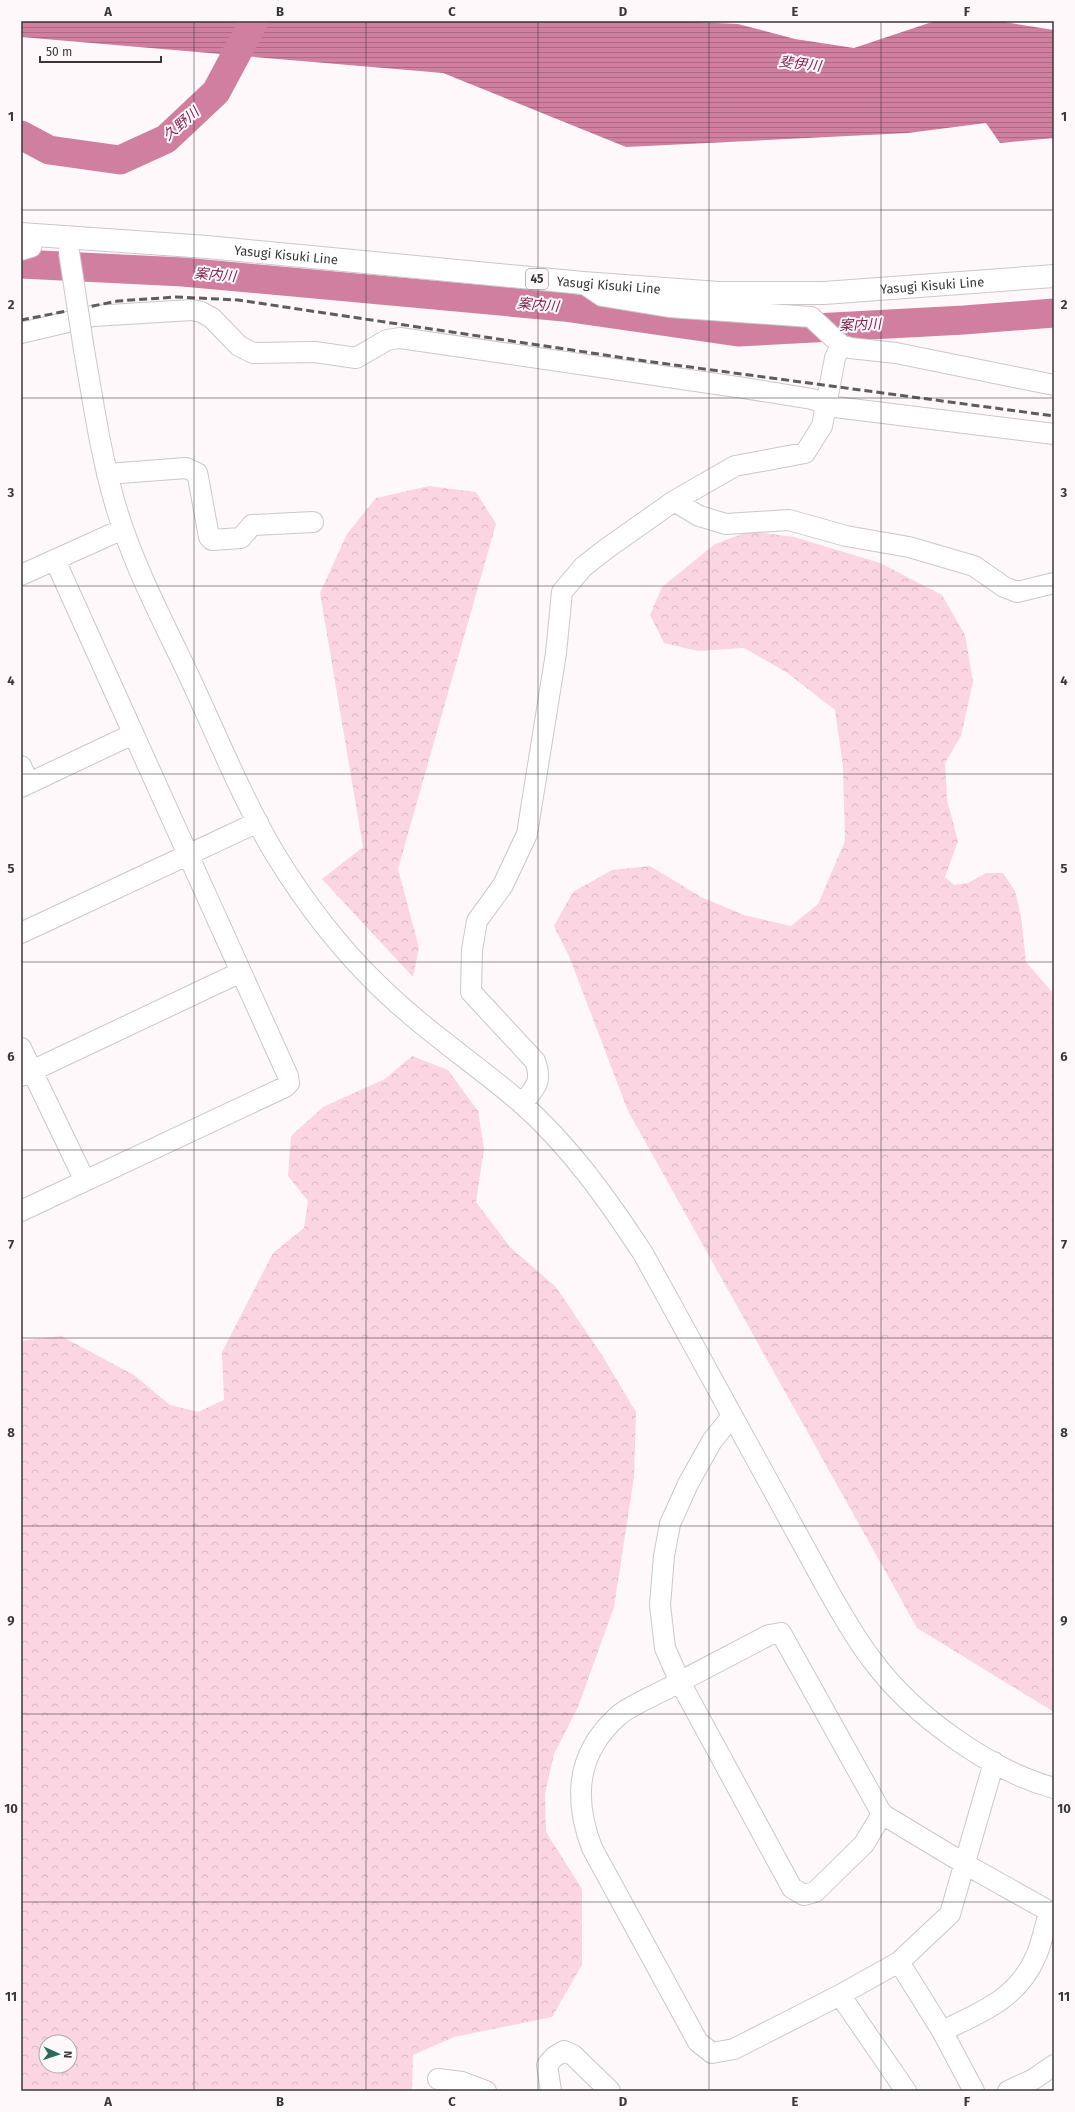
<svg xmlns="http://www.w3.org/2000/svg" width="1075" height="2112" font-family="'Fira Sans','Noto Sans JP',sans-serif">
  <defs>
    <pattern id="forest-crowns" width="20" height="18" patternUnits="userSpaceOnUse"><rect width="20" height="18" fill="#fcd5e2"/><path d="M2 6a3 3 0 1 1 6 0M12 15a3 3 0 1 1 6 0" fill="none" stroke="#d9b7c3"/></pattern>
    <pattern id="water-rules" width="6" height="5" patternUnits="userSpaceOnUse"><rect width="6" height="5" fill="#d17f9f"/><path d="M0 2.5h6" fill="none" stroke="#ab6983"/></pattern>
  </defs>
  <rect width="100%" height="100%" fill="#fef8fa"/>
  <path fill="url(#forest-crowns)" fill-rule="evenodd" d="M429 486 476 492 496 524 398 869 419 948 413 977 322 879 363 847 320 593 347 534 376 498Z
    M750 531 794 537 880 563 942 595 965 635 973 682 961 736 945 763 947 800 958 841 945 877 954 885 968 883 986 873H1003L1015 891 1021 916 1026 962 1052 992 1054 1002 1052 1061 1054 1066V1712L917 1628 628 1111 569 956 554 926 573 892 612 870 650 866 701 897 744 915 791 926 818 904 845 841 843 766 835 710 786 672 744 648 698 651 664 643 650 615 662 587 715 544Z
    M412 1056 448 1070 478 1111 484 1149 476 1202 511 1248 556 1287 602 1355 636 1412 634 1477 614 1607 578 1707 554 1754 545 1794 546 1832 582 1889V1965L552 2017 454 2037 413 2055 412 2091H21V1341L61 1336 134 1375 170 1405 198 1412 224 1400 222 1352 273 1253 304 1228 308 1201 288 1176 291 1136 323 1107 385 1079ZM46 2042H70V2066H46Z"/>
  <path fill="url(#water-rules)" d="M21 21H673L738 24 795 39 854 48 935 21H998L1054 30V138L1000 143 986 123 908 133 626 147 443 73 21 37Z"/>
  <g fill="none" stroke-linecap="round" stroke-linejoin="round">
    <path stroke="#d17f9f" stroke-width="29" d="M21 135 49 150 120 160 166 139 216 92 254 21
      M21 264 183 272 564 307 738 332 964 320 1054 313"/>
    <g stroke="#cdc7c9" stroke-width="22">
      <path id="minor" d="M21 250 31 247 33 235
        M583 283 602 296 669 307 811 317 841 345 850 348 896 353 1054 385
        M21 333 93 316 192 310 201 312 212 318 239 346 253 353 315 352 356 358 387 340 400 338 744 388 812 399 835 407 1054 434
        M84 350C93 400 100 451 114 500 131 561 162 619 189 676 217 736 242 798 275 854 304 901 337 945 376 983 420 1027 473 1062 520 1102 570 1146 608 1200 644 1255L828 1590C842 1614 855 1638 872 1660 912 1714 988 1770 1054 1788
        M107 474 186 468 197 473 198 477 209 537 212 540 241 538 252 525 313 522
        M674 501 699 516 726 524 789 520 846 536 909 547 974 566 1004 587 1017 592 1054 583
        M21 575 123 529
        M21 766 29 783
        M21 787 133 734
        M21 933 258 822
        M21 1048 85 1181
        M21 1076 241 972
        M522 1104C535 1088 543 1082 535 1061L471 992 472 950 477 921 503 885 527 834 556 653 562 592 583 567 606 549 674 501 735 466 805 453 822 426 835 358 841 345
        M21 1211 285 1087 289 1083 288 1076 55 560
        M732 1416 712 1441 688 1484 670 1524 664 1556 660 1605 665 1648 680 1682 792 1888 804 1895 815 1892 864 1844 882 1814
        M994 1762 950 1914 899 1962 840 1995 734 2049 712 2053 698 2042 592 1848C573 1798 576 1753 619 1715 631 1705 658 1694 672 1686 705 1668 737 1652 769 1635L781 1633 882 1814 965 1864 1054 1914
        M899 1962 942 2031 974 2091
        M840 1995 906 2091
        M942 2031C980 2013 1018 1999 1036 1956 1042 1943 1045 1926 1049 1912
        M438 2079 462 2082 486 2091
        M551 2091 547 2065 554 2057 564 2051 573 2055 610 2091
        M1008 2091 1034 2079 1054 2065"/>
    </g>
    <g stroke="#cdc7c9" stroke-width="24">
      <g id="major">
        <path id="s1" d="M21 234 207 247 583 283 719 293H824L1054 276"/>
      </g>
    </g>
    <use href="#minor" stroke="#fff" stroke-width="20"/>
    <use href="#major" stroke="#fff" stroke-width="22"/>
    <path stroke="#5f5c5d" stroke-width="3" stroke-dasharray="8 4" stroke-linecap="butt" d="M21 320 118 301 176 297 238 300 645 361 1054 416"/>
    <g stroke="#cdc7c9" stroke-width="22" stroke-linecap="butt">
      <path id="minor-bridge" d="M69 252 84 350"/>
    </g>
    <use href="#minor-bridge" stroke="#fff" stroke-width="20"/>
  </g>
  <path fill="none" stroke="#393738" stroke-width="1" stroke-opacity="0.55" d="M194 21V2091M366 21V2091M538 21V2091M709 21V2091M881 21V2091M21 210H1054M21 398H1054M21 586H1054M21 774H1054M21 962H1054M21 1150H1054M21 1338H1054M21 1526H1054M21 1714H1054M21 1902H1054"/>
  <g text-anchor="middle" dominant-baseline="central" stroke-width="4" stroke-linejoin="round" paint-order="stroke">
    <rect fill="#fef8fa" stroke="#747172" stroke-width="1" x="526" y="269" width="22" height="20" rx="3"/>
    <g font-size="12" font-weight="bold" fill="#393738">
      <text x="537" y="279">45</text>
    </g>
    <g font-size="13" fill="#393738" stroke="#fef8fa">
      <text stroke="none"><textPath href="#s1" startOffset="266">Yasugi Kisuki Line</textPath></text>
      <text stroke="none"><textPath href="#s1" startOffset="590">Yasugi Kisuki Line</textPath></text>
      <text stroke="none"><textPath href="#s1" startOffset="914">Yasugi Kisuki Line</textPath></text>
    </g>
    <g font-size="14" font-style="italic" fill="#80204e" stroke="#fef8fa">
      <text transform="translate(800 64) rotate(7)">斐伊川</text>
      <text transform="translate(181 124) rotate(-41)">久野川</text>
      <text transform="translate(215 275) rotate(5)">案内川</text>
      <text transform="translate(538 305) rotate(5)">案内川</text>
      <text transform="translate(860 325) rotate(-3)">案内川</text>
    </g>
  </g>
  <rect width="1075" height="2112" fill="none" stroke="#fef8fa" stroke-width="44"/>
  <g transform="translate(58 2054) rotate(93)"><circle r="19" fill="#fef8fa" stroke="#afabac"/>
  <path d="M0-3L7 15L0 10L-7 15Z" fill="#296c5d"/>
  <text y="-6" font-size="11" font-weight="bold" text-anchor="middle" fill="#393738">N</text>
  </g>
  <path d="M40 56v6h121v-6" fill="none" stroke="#393738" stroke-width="2"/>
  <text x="46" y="56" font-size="12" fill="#393738" stroke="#fef8fa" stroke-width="3" paint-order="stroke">50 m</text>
  <rect x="22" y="22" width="1031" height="2068" fill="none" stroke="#393738" stroke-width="1.5"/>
  <g font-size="13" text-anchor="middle" font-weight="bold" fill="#393738">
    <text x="108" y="16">A</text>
    <text x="280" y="16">B</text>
    <text x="452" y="16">C</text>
    <text x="623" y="16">D</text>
    <text x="795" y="16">E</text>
    <text x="967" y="16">F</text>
    <text x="11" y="121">1</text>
    <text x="1064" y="121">1</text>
    <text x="11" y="309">2</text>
    <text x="1064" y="309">2</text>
    <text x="11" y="497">3</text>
    <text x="1064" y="497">3</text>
    <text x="11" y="685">4</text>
    <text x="1064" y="685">4</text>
    <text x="11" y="873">5</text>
    <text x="1064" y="873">5</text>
    <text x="11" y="1061">6</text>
    <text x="1064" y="1061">6</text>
    <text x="11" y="1249">7</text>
    <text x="1064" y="1249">7</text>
    <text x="11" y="1437">8</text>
    <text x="1064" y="1437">8</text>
    <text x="11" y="1625">9</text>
    <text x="1064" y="1625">9</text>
    <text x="11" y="1813">10</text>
    <text x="1064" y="1813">10</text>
    <text x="11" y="2001">11</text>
    <text x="1064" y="2001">11</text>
    <text x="108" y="2106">A</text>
    <text x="280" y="2106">B</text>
    <text x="452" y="2106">C</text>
    <text x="623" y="2106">D</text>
    <text x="795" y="2106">E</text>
    <text x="967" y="2106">F</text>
  </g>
</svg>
